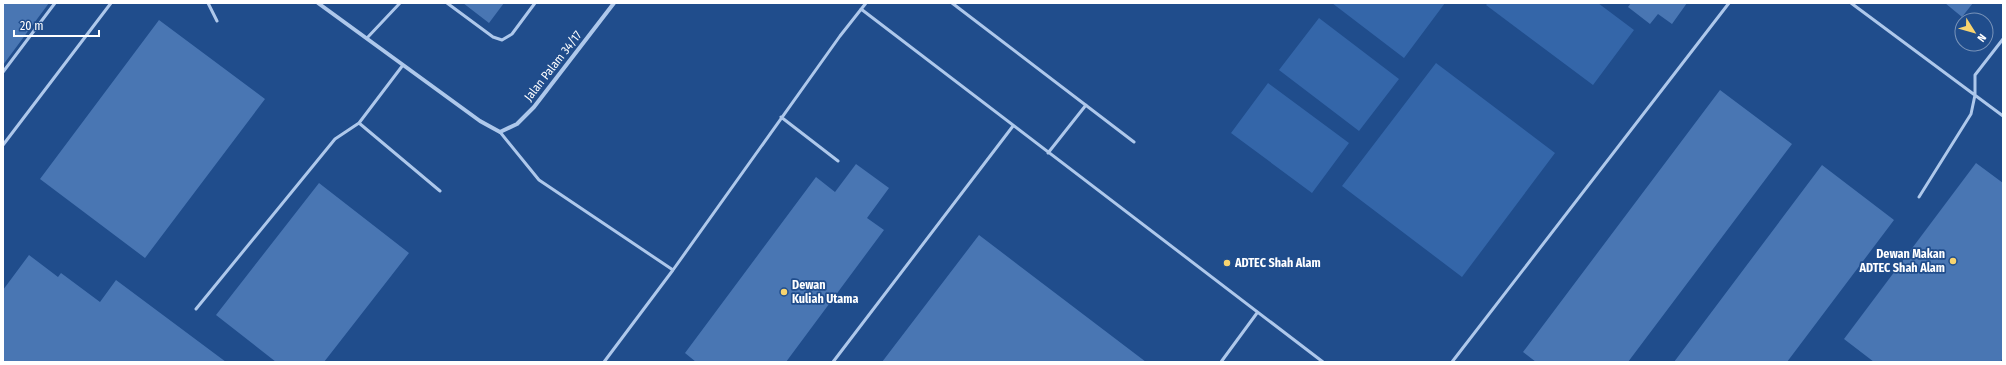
<svg xmlns="http://www.w3.org/2000/svg" width="2006" height="365" font-family="'Fira Sans Condensed',sans-serif">
  <rect width="100%" height="100%" fill="#204d8c"/>
  <path fill="#3466a9" d="M1332 3H1445L1404 58Z
    M1488 3H1598L1634 30 1593 85 1486 5Z
    M1319 18 1399 79 1359 131 1279 70Z
    M1436 63 1555 153 1462 277 1342 186Z
    M1268 83 1349 143 1312 193 1231 133Z"/>
  <path fill="#4976b3" d="M3 3H49L3 65Z
    M463 3H504L489 23Z
    M1631 3H1687L1672 24 1658 14 1650 24 1628 7Z
    M1945 3H1973L1962 17Z
    M159 20 265 99 145 258 40 179Z
    M1720 90 1792 144 1628 362H1536L1523 352Z
    M1976 163 2003 183V358L2000 362H1874L1844 339Z
    M856 164 889 188 867 218 884 230 786 362H696L685 353 816 177 835 192Z
    M1822 165 1894 220 1787 362H1674Z
    M319 183 409 253 324 362H276L216 315Z
    M979 235 1146 362H882Z
    M29 255 58 277 61 273 100 302 116 280 226 362H3V290Z"/>
  <g fill="none" stroke-linecap="round" stroke-linejoin="round">
    <path stroke="#aec8eb" stroke-width="3" d="M208 3 217 21
      M447 3 493 37 502 40 512 34 535 3
      M952 3 1134 142
      M1851 3 2003 116
      M861 9 1323 362
      M367 38 400 3
      M3 72 55 3
      M781 117 838 161
      M359 123 440 191
      M500 132 539 180 673 270
      M3 145 111 3
      M1048 153 1086 105
      M1919 197 1971 114 1975 95V75L2003 39
      M196 309 335 139 359 123 403 65
      M604 362 673 270 840 36 866 3
      M833 362 1013 126
      M1221 362 1257 313
      M1452 362 1729 3"/>
    <path stroke="#aec8eb" stroke-width="4" d="M318 3 480 121 500 132 517 124 534 107 614 3"/>
  </g>
  <g fill="#f8d46f" stroke="#204d8c" stroke-width="1.5">
    <circle cx="1953" cy="261" r="4"/>
    <circle cx="1227" cy="263" r="4"/>
    <circle cx="784" cy="292" r="4"/>
  </g>
  <g text-anchor="middle" dominant-baseline="central" stroke-width="3.5" stroke-linejoin="round" paint-order="stroke">
    <g font-size="12" fill="#fff" stroke="#204d8c">
      <text transform="translate(553 66) rotate(-52)">Jalan Palam 34/17</text>
    </g>
    <g font-size="12" font-weight="bold" fill="#fff" stroke="#204d8c" text-anchor="start">
      <text x="1945" y="254" text-anchor="end">Dewan Makan<tspan x="1945" dy="14">ADTEC Shah Alam</tspan></text>
      <text x="1235" y="263">ADTEC Shah Alam</text>
      <text x="792" y="285">Dewan<tspan x="792" dy="14">Kuliah Utama</tspan></text>
    </g>
  </g>
  <rect width="2006" height="365" fill="none" stroke="#ffffff" stroke-width="8"/>
  <g transform="translate(1974 32) rotate(127)"><circle r="19" fill="#204d8c" stroke="#7994ba"/>
  <path d="M0-3L7 15L0 10L-7 15Z" fill="#f8d46f"/>
  <text y="-6" font-size="11" font-weight="bold" text-anchor="middle" fill="#ffffff">N</text>
  </g>
  <path d="M14 30v6h85v-6" fill="none" stroke="#ffffff" stroke-width="2"/>
  <text x="20" y="30" font-size="12" fill="#ffffff" stroke="#204d8c" stroke-width="3" paint-order="stroke">20 m</text>
</svg>
